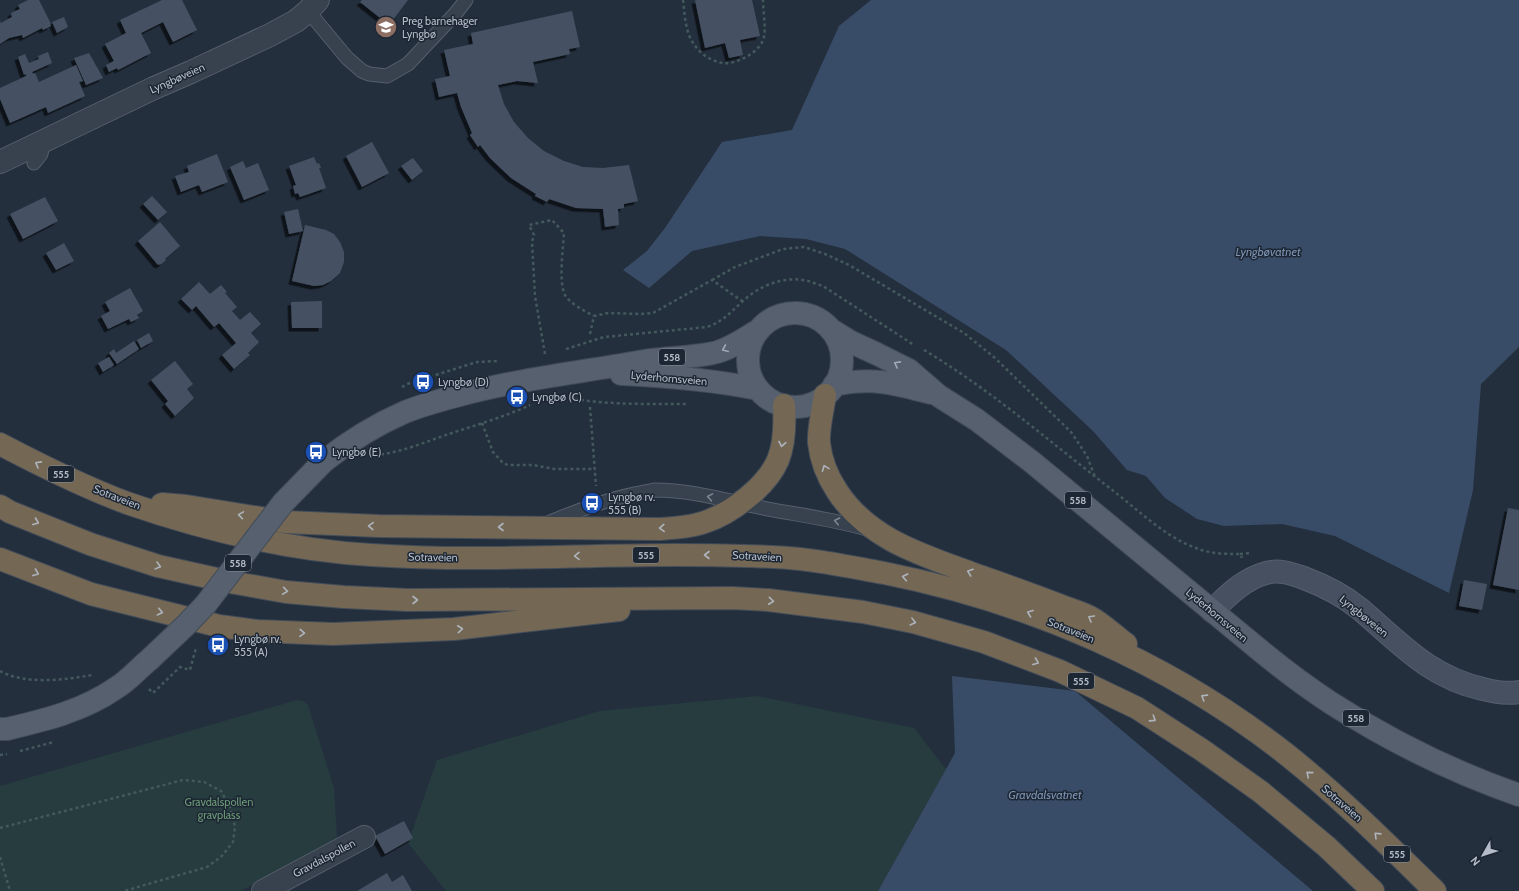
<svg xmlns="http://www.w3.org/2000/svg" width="1519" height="891" font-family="Cabin,sans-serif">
  <defs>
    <filter id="shadow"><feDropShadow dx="-3.5" dy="3.5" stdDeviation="0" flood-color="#0009"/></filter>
  </defs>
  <rect width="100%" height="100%" fill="#242f3e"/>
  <path fill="#263c3f" d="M757 696 914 728 946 769 878 891H446L408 843 437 760 600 711Z
    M297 700 303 701 308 705 334 788 337 838 241 891H0V786Z"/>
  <path fill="#394c67" d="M871 0H1519V347L1481 384 1473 490 1449 593 1335 536 1282 524 1224 526 1197 519 1165 498 1146 476 1127 470 1093 431 1006 350 845 249 806 239 760 236 692 251 649 288 623 270 647 251 665 228 722 142 792 130 839 26Z
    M952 676 1075 691 1313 891H878L955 753Z"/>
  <path fill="#455162" filter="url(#shadow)" d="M28 0H39L51 24H50L51 26 43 30 42 28 23 38 22 35 9 38 0 44V21L1 23 12 17 11 13 20 9 18 5Z
    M162 0H182L197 30 173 42 163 22 141 33 151 53 118 70 117 68 109 72 106 65 114 61 105 44 126 33 120 20Z
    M362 0H408L389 25 360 2Z
    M695 0H752L760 36 740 40 743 55 729 58 725 43 705 48Z
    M572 11 580 47 569 49 570 54 533 62 538 83 517 81 498 85 504 104 514 122 528 138 544 151 564 161 583 167 603 168 629 165 638 201 624 204V208L618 209 619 225 605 227 603 209 576 208 549 199 547 202 535 196 536 194 511 178 490 158 480 145 478 147 470 135 472 133 461 107 457 93 439 97 435 79 450 76 444 50 473 44 471 33Z
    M64 17 68 27 57 33 52 22Z
    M48 52 52 63 32 72 33 74 35 73 39 82 76 65 83 81 79 82 85 96 48 113 46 107 10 123 0 99V88L26 76V74L24 75 18 57 25 54 29 63 39 59 38 56Z
    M89 53 103 78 86 85 74 58Z
    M372 142 389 173 362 187 346 156Z
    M217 154 228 182 202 192 199 185 181 192 175 176 189 172 187 166Z
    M314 157 317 164 319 163 321 168H319L326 188 300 197 298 193 295 194 293 186 296 185 289 166Z
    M413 158 423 171 412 180 401 166Z
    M243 161 246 168 258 163 269 190 244 200 230 167Z
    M152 196 167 212 158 220 143 204Z
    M45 197 58 221 23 239 10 214Z
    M298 209 303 231 289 234 284 212Z
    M160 222 180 246 165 259 166 260 160 265 159 264 158 265 138 241Z
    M305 225 326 230 334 234 340 242 344 252V262L340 273 331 281 323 285 314 286 292 281Z
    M64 243 74 261 56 270 46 253Z
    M199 282 210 294 221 285 227 292 225 293 237 307 232 311 240 320 250 312 261 324 251 333 259 342 248 353 250 355 234 369 222 355 236 343 219 323 214 327 196 306 192 310 181 299Z
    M130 288 143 311 137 315 139 318 131 322 129 319 108 329 101 316 110 311 105 302Z
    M322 301V328H292L291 302Z
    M149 333 153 341 141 348 137 340Z
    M134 341 139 349 117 364 109 353 114 349 116 353Z
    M109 357 114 365 103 372 98 363Z
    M175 361 193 384 187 389 194 398 175 416 165 404 168 401 151 380Z
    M1508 508 1519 510V590L1493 585Z
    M1464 580 1487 584 1482 610 1459 606Z
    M404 821 413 838 385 854 375 836Z
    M387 873 392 882 403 875 412 891H357Z"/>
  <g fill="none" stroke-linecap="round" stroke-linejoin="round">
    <g stroke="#565f6c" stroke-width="15">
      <path id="lane" d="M308 11 347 58 362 71 369 74 387 76 408 64 455 14 466 0
        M34 163 41 154 44 140
        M548 523C576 511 605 500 634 494 641 493 649 491 655 490 692 490 728 501 763 508 798 515 833 519 867 529"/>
    </g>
    <g stroke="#565f6c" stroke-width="24">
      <path id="street" d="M0 162 154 88 191 72 270 35 296 21 308 11 318 0
        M263 891 364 837"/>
    </g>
    <g stroke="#565f6c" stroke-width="24">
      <path id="secondary" d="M1212 611C1228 595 1244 579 1266 573 1279 569 1292 574 1304 578 1325 586 1343 595 1360 609 1400 643 1429 677 1483 689 1494 692 1507 694 1519 692"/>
    </g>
    <g stroke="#414a57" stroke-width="24">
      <path id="primary" d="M748 360a47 47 0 1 1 94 0a47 47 0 1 1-94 0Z
        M830 329 851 342 877 354 909 370 939 396 977 420 1032 462 1256 647C1280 667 1305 686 1331 703 1390 741 1453 772 1519 795
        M621 374C667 376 713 380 758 389
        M834 385C872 377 894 383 931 393
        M323 462C348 442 375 425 405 412 422 405 441 400 460 395 520 379 582 372 644 361 667 357 691 358 713 353 729 350 745 338 759 330
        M0 729H7C45 720 83 711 116 688 128 681 138 669 149 660"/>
    </g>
    <g stroke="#434c59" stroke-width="24">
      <path id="highway" d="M825 395C823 410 818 428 819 443 821 461 827 476 837 491 868 539 922 555 974 574 1002 584 1031 594 1059 605 1069 609 1081 612 1090 617 1102 623 1115 636 1126 644
        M0 444C40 465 84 487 127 503 205 530 288 550 371 555 472 562 574 555 675 555 717 555 758 555 800 559 828 562 856 568 884 573 1029 602 1169 662 1286 754 1339 796 1387 844 1435 891
        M162 504 186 506 285 522 379 526 660 529C675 528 691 527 705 522 732 513 767 486 778 460 785 443 785 423 784 405
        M0 506 10 512 90 544 158 566 230 582 286 592 344 597 408 600 732 598 768 600 863 612 913 622 984 642 1060 671 1137 708 1202 750 1261 792 1327 847 1373 891
        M0 559 91 594 219 626 257 631 333 634 454 629 619 610"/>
    </g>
    <path stroke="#44595c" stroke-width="2.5" stroke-dasharray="3 3" stroke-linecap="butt" d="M683 0C685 16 685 34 696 47 702 55 712 61 722 63 736 65 761 52 764 37 766 27 763 11 763 0
      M712 280 735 267 783 249 804 247 825 254 849 265 964 333 995 358 1071 432 1087 456 1095 477
      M590 334 594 316 608 313 641 314 653 313 712 280 742 301
      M566 349 604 337 707 327C722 322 730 313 742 302 758 286 785 275 808 281 813 282 818 285 823 286L914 345
      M924 350C991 390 1050 442 1111 489 1137 509 1165 537 1196 548 1210 554 1225 554 1240 554L1242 558
      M545 354 535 296 532 242 534 235 529 225 552 220 564 233C563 250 559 278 564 293 568 303 585 311 594 316
      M402 387 407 384 477 362 499 361
      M569 398C608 405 648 404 687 404
      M590 407 596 486
      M482 423 493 452 503 463 508 465H533L554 469H595
      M375 455C400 453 425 442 449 434 476 425 504 417 530 405
      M1240 554 1250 553
      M0 671C25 685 64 680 92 675
      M149 689 153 693 180 667 190 670 196 648
      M20 751 54 742
      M0 755 7 754
      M0 828 183 780 204 782 221 791 230 807 235 827 233 842 221 857 207 867 124 891
      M0 857 10 891"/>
    <use href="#lane" stroke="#38414e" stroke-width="13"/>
    <use href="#street" stroke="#38414e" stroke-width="22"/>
    <use href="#secondary" stroke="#465061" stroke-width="22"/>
    <use href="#primary" stroke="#56606e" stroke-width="22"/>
    <use href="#highway" stroke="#746855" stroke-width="22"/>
    <g stroke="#414a57" stroke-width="24" stroke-linecap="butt">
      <path id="primary-bridge" d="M149 660 186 625 206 604 283 503 323 462"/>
    </g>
    <use href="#primary-bridge" stroke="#56606e" stroke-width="22"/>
  </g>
  <defs><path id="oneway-chevron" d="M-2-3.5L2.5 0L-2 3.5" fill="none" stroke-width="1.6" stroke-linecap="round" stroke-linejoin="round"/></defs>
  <g stroke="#a1aab7">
    <use href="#oneway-chevron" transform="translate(725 349) rotate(157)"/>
    <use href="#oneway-chevron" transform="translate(897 364) rotate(-152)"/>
  </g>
  <g stroke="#aeb4bd">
    <use href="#oneway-chevron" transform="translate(782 444) rotate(101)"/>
    <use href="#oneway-chevron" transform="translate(38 464) rotate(-152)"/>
    <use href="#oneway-chevron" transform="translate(825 468) rotate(-111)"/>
    <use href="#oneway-chevron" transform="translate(241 515) rotate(-171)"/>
    <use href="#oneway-chevron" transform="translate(36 522) rotate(22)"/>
    <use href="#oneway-chevron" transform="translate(371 526) rotate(-177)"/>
    <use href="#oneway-chevron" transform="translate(501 527) rotate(180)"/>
    <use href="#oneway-chevron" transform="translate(662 528) rotate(178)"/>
    <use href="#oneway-chevron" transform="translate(707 555) rotate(180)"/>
    <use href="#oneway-chevron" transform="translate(577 556) rotate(179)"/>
    <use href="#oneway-chevron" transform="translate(158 566) rotate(15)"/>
    <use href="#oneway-chevron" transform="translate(970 572) rotate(-161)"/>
    <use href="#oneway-chevron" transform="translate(36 573) rotate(21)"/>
    <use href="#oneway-chevron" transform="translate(905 577) rotate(-169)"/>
    <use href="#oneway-chevron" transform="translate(285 591) rotate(8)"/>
    <use href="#oneway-chevron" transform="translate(415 600)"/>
    <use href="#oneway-chevron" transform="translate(771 601) rotate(6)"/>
    <use href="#oneway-chevron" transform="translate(160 612) rotate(13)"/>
    <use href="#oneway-chevron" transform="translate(1030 613) rotate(-159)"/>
    <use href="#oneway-chevron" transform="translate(1091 618) rotate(-150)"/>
    <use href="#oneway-chevron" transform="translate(913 622) rotate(14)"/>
    <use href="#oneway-chevron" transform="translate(460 629) rotate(-6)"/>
    <use href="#oneway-chevron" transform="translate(302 633) rotate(3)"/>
    <use href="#oneway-chevron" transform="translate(1036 662) rotate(21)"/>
    <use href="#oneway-chevron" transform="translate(1204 697) rotate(-148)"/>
    <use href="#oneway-chevron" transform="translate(1153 719) rotate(33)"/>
    <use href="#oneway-chevron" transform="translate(1309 774) rotate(-139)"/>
    <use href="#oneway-chevron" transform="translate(1377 835) rotate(-136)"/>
  </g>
  <g stroke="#7c8592">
    <use href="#oneway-chevron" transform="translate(710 497) rotate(-170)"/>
    <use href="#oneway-chevron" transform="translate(837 521) rotate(-168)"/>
  </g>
  <defs>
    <g id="school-disc" transform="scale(1.15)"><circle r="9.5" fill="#8d6e63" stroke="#1d2633"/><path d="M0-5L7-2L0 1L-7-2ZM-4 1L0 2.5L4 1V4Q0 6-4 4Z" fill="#fff"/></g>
    <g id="bus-disc" transform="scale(1.15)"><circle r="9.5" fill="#1a4fb4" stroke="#1d2633"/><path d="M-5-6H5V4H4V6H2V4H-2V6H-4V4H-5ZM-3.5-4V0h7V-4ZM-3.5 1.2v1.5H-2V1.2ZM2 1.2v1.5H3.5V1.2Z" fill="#fff"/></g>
  </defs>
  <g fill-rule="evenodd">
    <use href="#school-disc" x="386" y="27"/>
    <use href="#bus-disc" x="423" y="382"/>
    <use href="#bus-disc" x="517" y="397"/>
    <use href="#bus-disc" x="316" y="452"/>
    <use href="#bus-disc" x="592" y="503"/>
    <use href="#bus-disc" x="218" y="645"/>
  </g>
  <g text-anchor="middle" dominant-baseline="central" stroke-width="3" stroke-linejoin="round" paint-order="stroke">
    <g fill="#1d2633" stroke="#878f9c" stroke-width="1">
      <rect x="659" y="349" width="26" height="16" rx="3"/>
      <rect x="48" y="466" width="26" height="16" rx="3"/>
      <rect x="1065" y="492" width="26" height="16" rx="3"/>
      <rect x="633" y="547" width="26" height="16" rx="3"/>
      <rect x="225" y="555" width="26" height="16" rx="3"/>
      <rect x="1068" y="673" width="26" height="16" rx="3"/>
      <rect x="1343" y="710" width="26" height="16" rx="3"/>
      <rect x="1384" y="846" width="26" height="16" rx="3"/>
    </g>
    <g font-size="10" font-weight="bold" fill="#b4bcc9">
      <text x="672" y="357">558</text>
      <text x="61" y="474">555</text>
      <text x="1078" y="500">558</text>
      <text x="646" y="555">555</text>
      <text x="238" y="563">558</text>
      <text x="1081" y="681">555</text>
      <text x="1356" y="718">558</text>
      <text x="1397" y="854">555</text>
    </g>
    <g font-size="11" fill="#b4bcc9" stroke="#1d2633" text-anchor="start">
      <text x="402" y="21">Preg barnehager<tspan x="402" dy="13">Lyngbø</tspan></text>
      <text x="438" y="382">Lyngbø (D)</text>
      <text x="532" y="397">Lyngbø (C)</text>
      <text x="332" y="452">Lyngbø (E)</text>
      <text x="608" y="497">Lyngbø rv.<tspan x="608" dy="13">555 (B)</tspan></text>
      <text x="234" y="639">Lyngbø rv.<tspan x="234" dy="13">555 (A)</tspan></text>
    </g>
    <g font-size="11" fill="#b4bcc9" stroke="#1d2633">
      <text transform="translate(177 78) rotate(-24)">Lyngbøveien</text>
      <text transform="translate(669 378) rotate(5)">Lyderhornsveien</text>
      <text transform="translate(117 497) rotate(21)">Sotraveien</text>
      <text transform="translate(757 556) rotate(3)">Sotraveien</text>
      <text transform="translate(433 557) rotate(1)">Sotraveien</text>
      <text transform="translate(1217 615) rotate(40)">Lyderhornsveien</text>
      <text transform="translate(1364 616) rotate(39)">Lyngbøveien</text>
      <text transform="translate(1071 630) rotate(22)">Sotraveien</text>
      <text transform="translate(1342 803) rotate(41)">Sotraveien</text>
      <text transform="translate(324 858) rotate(-28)">Gravdalspollen</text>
    </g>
    <g font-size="11" fill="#6b9a76" stroke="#1d2633">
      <text x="219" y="802">Gravdalspollen<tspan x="219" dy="13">gravplass</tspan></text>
    </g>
    <g font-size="12" font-style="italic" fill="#7c92b1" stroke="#1d2633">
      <text x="1268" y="251">Lyngbøvatnet</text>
      <text x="1045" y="794">Gravdalsvatnet</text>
    </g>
  </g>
  <g transform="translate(1483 855) rotate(231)" stroke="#1d2633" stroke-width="3" paint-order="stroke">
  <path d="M0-3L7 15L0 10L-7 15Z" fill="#b4bcc9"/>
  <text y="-6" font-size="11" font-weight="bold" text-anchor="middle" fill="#b4bcc9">N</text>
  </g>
</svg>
